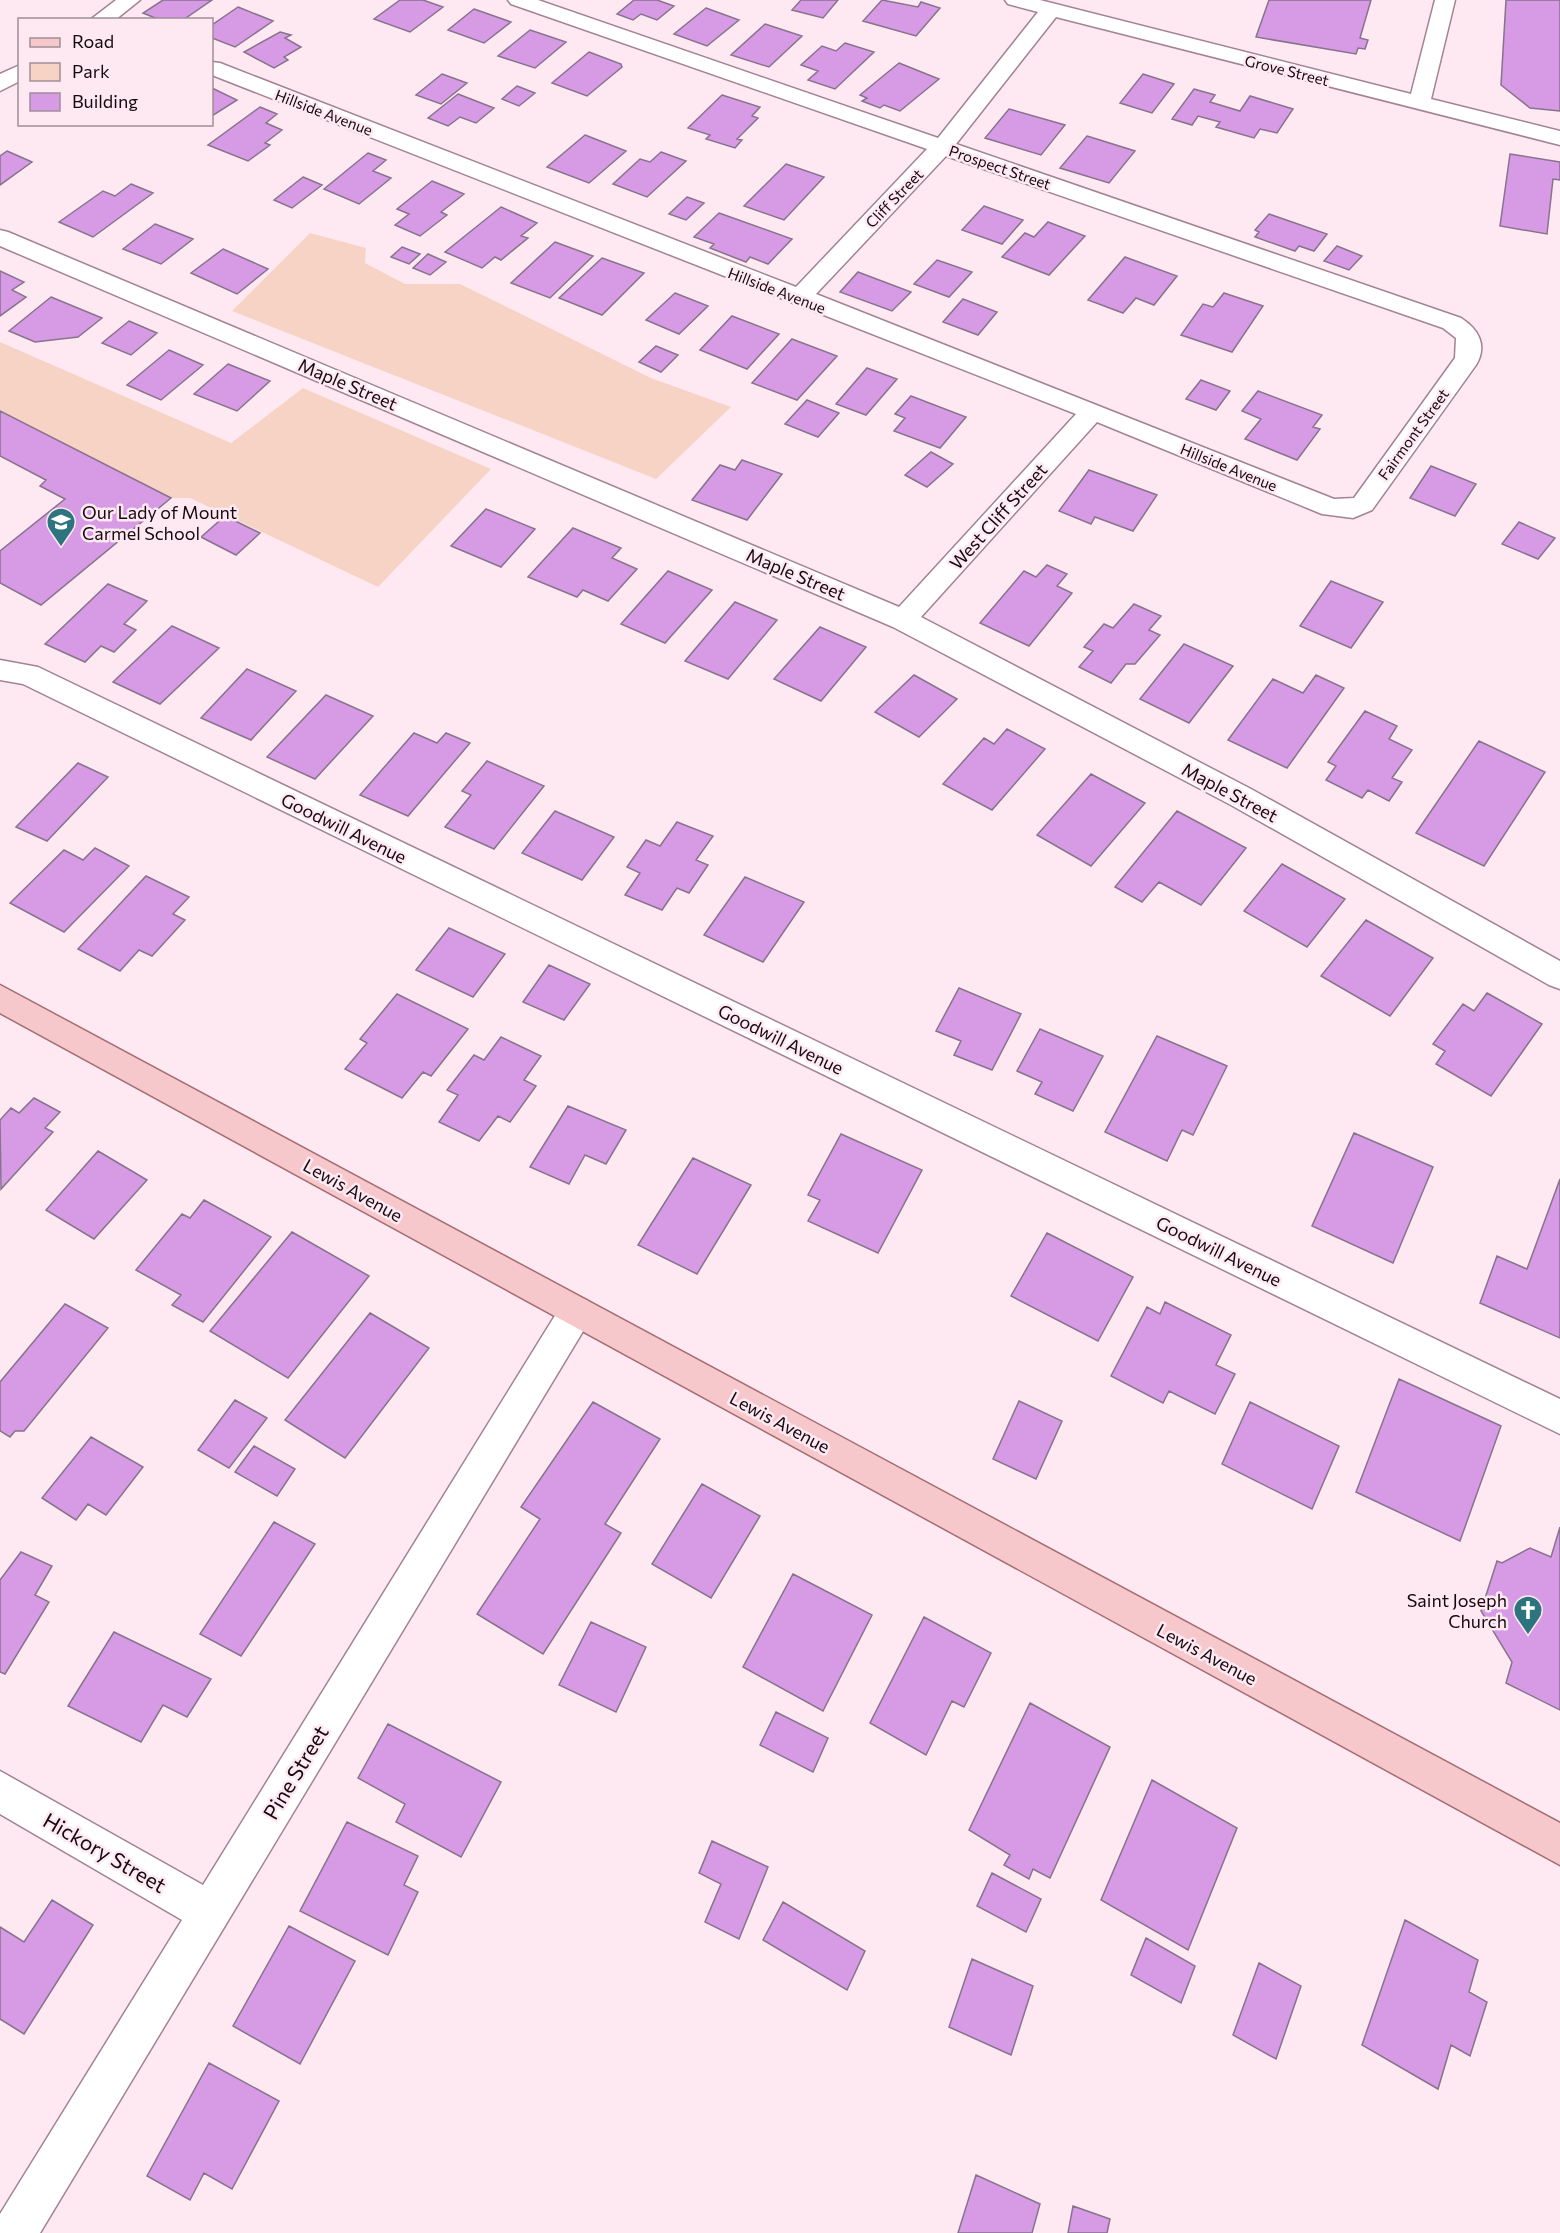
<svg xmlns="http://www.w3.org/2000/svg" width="1560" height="2233" font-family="Commissioner,sans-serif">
  <rect width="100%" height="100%" fill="#fee9f3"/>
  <path fill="#f7d3c5" d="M310 233 366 248 365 263 405 284H460L651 378 731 407 656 479 232 311Z
    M0 342 231 443 303 388 491 469 378 587 190 498H171L0 411Z"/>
  <path fill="#d69be4" stroke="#87738c" stroke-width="1.5" d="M163 0H212L183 20H160L143 13Z
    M400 0H423L443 7 410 32 374 19Z
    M634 0H657L674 6 657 20 641 14 633 20 617 14Z
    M801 0H838L823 18 792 10Z
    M882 0 918 7 921 2 940 8 916 36 863 21Z
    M1269 0H1371L1360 38 1368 40 1365 49 1358 48 1356 54 1256 37Z
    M1506 0H1560V111L1530 108 1501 85Z
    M238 7 273 21 235 47 212 38V25Z
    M706 8 739 20 707 46 674 34Z
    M474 9 511 22 484 43 448 30Z
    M765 24 802 36 769 67 731 55Z
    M530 30 566 42 535 68 498 56Z
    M280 32 291 35 285 38 301 47 284 57 288 60 274 68 244 52Z
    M845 43 874 52 835 89 808 80 818 71 801 65 822 46 836 51Z
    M589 52 621 64 622 67 587 96 552 83Z
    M899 63 939 79 900 111 884 105 880 108 862 101 867 98 860 95Z
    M442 74 467 83 441 104 416 95Z
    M1143 74 1174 84 1152 113 1120 103Z
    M517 86 535 93 519 106 502 99Z
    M212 88 237 100 212 116Z
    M1194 89 1215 95 1210 102 1240 111 1250 96 1293 109 1277 133 1260 129 1254 138 1216 127 1220 122 1198 116 1192 125 1172 119Z
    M458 94 494 108 476 123 460 117 448 126 428 118Z
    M722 95 760 107 752 116 758 118 737 139 742 140 735 148 706 139 710 135 688 128Z
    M260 107 277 114 266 123 282 130 265 143 270 145 248 161 208 145Z
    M1009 109 1065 125 1041 155 985 138Z
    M585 135 626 151 589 183 547 167Z
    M1087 136 1135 151 1109 183 1060 168Z
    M7 151 32 162 0 185V156Z
    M661 152 686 161 647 197 613 184 640 159 650 162Z
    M368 153 386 160 373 171 391 178 359 204 324 189Z
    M1510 154 1560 162V180L1553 179 1547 234 1500 226Z
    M786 164 824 177 784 220 744 206Z
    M303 177 322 185 292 208 274 200Z
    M432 181 464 194 441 212 447 215 420 236 395 225 409 214 397 209Z
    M131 184 153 193 93 237 59 222 103 191 115 196Z
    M687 197 704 203 686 220 669 214Z
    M984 206 1023 220 1002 244 962 230Z
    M501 207 537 223 521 236 528 238 501 260 495 257 482 268 445 252Z
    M719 213 792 239 768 264 750 257 746 262 710 248 714 244 694 237Z
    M1269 214 1327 234 1314 251 1299 246 1295 251 1255 237 1259 232 1255 230Z
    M1048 222 1085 236 1049 275 1002 257 1025 233 1034 237Z
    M155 224 193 239 161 264 123 249Z
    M555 242 593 256 550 298 511 283Z
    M1337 246 1362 256 1349 270 1324 261Z
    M402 247 420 254 409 264 391 257Z
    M223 249 268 269 237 294 191 273Z
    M428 254 446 262 430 275 413 268Z
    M1125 257 1177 276 1154 305 1136 298 1123 313 1088 300Z
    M602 258 644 273 602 315 559 298Z
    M937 260 972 272 949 297 914 284Z
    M0 271 24 282 12 290 26 297 0 316Z
    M858 272 911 292 892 311 840 292Z
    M675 293 708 306 679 334 646 320Z
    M1224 293 1263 306 1232 352 1181 335 1203 304 1213 307Z
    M51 297 102 318 78 337 35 342 9 331Z
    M963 299 997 312 978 335 943 322Z
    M732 316 779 334 747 369 700 350Z
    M129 321 157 333 131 355 102 343Z
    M792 339 837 356 797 400 752 383Z
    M656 346 678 355 661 372 639 362Z
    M169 350 203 365 161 400 127 385Z
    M228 364 270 381 237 411 194 394Z
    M867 368 897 379 866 415 836 404Z
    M1201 380 1230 391 1216 410 1186 399Z
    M1258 391 1322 415 1313 427 1320 429 1297 460 1245 439 1261 419 1242 411Z
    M911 396 966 417 940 448 894 431 905 418 895 414Z
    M807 400 839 413 818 437 785 424Z
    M0 411 171 498 41 605 0 583V551L65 499 40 486 46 480 0 456Z
    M931 452 953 464 927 487 905 475Z
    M742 460 782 474 747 520 692 500 720 465 735 470Z
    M1431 466 1476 484 1455 516 1410 498Z
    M1089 470 1157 495 1133 531 1095 517 1091 524 1059 511Z
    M486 509 535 529 501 567 451 546Z
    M225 516 260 533 236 555 201 537Z
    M1519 522 1555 538 1538 559 1502 544Z
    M573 528 621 548 612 558 637 569 608 601 583 590 577 597 528 577Z
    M1047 565 1067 574 1057 586 1072 593 1029 646 980 623 1024 571 1036 577Z
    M668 571 712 590 665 643 621 624Z
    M1331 581 1383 602 1351 648 1300 626Z
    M108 584 147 601 124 624 136 630 114 652 101 646 85 662 45 644Z
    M735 602 777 620 728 679 685 661Z
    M1134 604 1161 616 1149 630 1160 635 1135 664H1126L1111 683 1079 667 1093 651 1084 647 1104 624 1113 628Z
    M172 626 219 648 160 704 113 682Z
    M820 627 866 647 821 701 774 679Z
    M1184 644 1233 666 1189 723 1140 699Z
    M247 669 296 691 251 740 201 718Z
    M914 675 957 699 919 737 875 712Z
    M1316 675 1344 688 1287 768 1228 740 1273 679 1303 693Z
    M326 695 373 716 315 779 267 757Z
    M1365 711 1397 726 1389 739 1412 750 1392 778 1402 782 1389 801 1368 790 1362 798 1326 780 1336 766 1328 762Z
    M1007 729 1045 749 992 810 943 784 984 738 994 744Z
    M414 733 437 743 446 733 470 743 408 816 360 795Z
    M1479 741 1545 772 1484 866 1416 833Z
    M487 761 544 786 494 849 445 827 471 795 462 791Z
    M78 763 108 777 47 841 16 827Z
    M1091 774 1145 803 1091 866 1037 835Z
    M555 811 614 837 582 880 522 853Z
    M1177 811 1246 848 1201 905 1159 882 1142 902 1115 887Z
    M677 822 713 836 696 860 708 865 689 893 677 888 662 910 625 895 640 873 627 867 646 840 660 846Z
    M95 848 129 866 64 932 10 903 64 850 83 860Z
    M1282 864 1345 899 1307 947 1244 911Z
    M146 876 189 897 173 914 185 920 152 956 139 950 120 971 78 949Z
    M745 877 804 902 763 962 704 935Z
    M1366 920 1433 958 1390 1016 1321 976Z
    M449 928 505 954 473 997 416 970Z
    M549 965 590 984 564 1020 523 1002Z
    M959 988 1021 1014 992 1070 954 1055 961 1041 936 1031Z
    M1487 993 1542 1024 1491 1096 1436 1064 1445 1051 1433 1044 1463 1004 1474 1011Z
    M397 994 468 1029 431 1076 423 1072 402 1098 345 1069 367 1043 360 1039Z
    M1040 1029 1103 1056 1073 1111 1035 1094 1042 1082 1017 1071Z
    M1157 1036 1227 1066 1193 1135 1182 1130 1167 1161 1105 1132Z
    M501 1037 541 1056 524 1080 536 1086 510 1122 498 1116 479 1141 439 1122 458 1095 447 1090 474 1055 484 1060Z
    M34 1098 60 1112 45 1128 53 1132 1 1189 0 1120 11 1108 19 1113Z
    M568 1106 626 1130 606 1164 585 1155 569 1184 530 1167Z
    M1354 1133 1433 1167 1393 1263 1312 1226Z
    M841 1134 922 1170 878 1253 808 1221 820 1200 808 1195Z
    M98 1151 147 1180 94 1239 46 1210Z
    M693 1158 751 1185 697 1274 638 1245Z
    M1560 1179V1338L1480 1303 1497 1256 1527 1269Z
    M204 1200 271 1237 203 1322 172 1305 181 1295 136 1270 182 1214 190 1218Z
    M292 1232 369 1276 288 1378 210 1331Z
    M1047 1233 1133 1277 1098 1341 1011 1296Z
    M1165 1302 1231 1335 1216 1365 1235 1374 1215 1414 1169 1391 1163 1403 1111 1376 1147 1307 1160 1314Z
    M65 1304 108 1328 24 1431H15L10 1437 0 1431V1382Z
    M370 1313 429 1348 345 1458 285 1420Z
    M1399 1379 1501 1426 1460 1541 1356 1492Z
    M235 1400 267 1418 229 1468 198 1450Z
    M1019 1401 1062 1421 1036 1479 993 1459Z
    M593 1402 660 1439 605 1524 621 1533 543 1654 477 1614 540 1519 521 1507Z
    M1250 1402 1339 1446 1312 1509 1222 1464Z
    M91 1437 143 1467 106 1515 88 1504 76 1520 42 1498Z
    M254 1446 295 1469 277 1496 235 1472Z
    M702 1484 760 1516 711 1598 652 1564Z
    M274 1522 315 1544 241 1656 200 1634Z
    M1560 1527V1710L1506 1683 1512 1662 1481 1611 1497 1561 1502 1563 1530 1548 1551 1557Z
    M21 1552 52 1566 35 1595 49 1602 5 1674 0 1672V1580Z
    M793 1574 872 1615 823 1711 743 1667Z
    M924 1617 991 1653 964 1707 952 1701 926 1755 870 1723Z
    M591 1622 646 1647 616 1712 559 1685Z
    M114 1632 211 1679 187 1717 163 1705 141 1742 68 1706Z
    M1030 1703 1110 1747 1050 1878 1033 1869 1029 1879 1004 1865 1010 1855 969 1830Z
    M776 1712 828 1738 813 1772 760 1745Z
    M388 1724 501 1782 461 1857 396 1822 405 1804 358 1778Z
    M1152 1780 1237 1828 1188 1950 1101 1900Z
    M347 1822 418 1856 404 1885 418 1892 388 1955 300 1911Z
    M712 1841 768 1867 739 1939 705 1922 721 1884 699 1873Z
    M992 1873 1041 1899 1026 1932 977 1906Z
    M52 1900 93 1925 24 2034 0 2019V1927L24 1942Z
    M783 1902 865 1951 847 1990 763 1940Z
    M1405 1920 1478 1960 1469 1992 1487 2002 1470 2056 1451 2045 1438 2089 1362 2045Z
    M289 1926 355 1961 300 2064 233 2026Z
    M1146 1938 1195 1966 1181 2003 1131 1975Z
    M972 1959 1033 1986 1011 2055 949 2027Z
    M1259 1963 1301 1986 1276 2059 1233 2035Z
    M209 2063 279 2101 232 2189 204 2173 190 2200 147 2176Z
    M976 2175 1040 2204 1032 2233H958Z
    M1073 2206 1110 2219 1107 2233H1068Z"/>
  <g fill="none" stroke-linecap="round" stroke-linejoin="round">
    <g stroke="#a38393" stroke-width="3">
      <path id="minor" d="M116 0H140L115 20H90Z
        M508 0H538L938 138 1038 12 1008 4 1005 0H1040L1411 94 1435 0H1455L1431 99 1560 131V145L1056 17 956 144 1461 318C1478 329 1488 345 1476 365L1372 510 1353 518 1322 514 1097 422 921 617 1251 789 1560 961V989L1549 985 1231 805 893 627 0 246V230L8 232 899 607 1076 414 212 75V62L220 63 796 287 927 149 511 4ZM946 156 1443 328 1456 338 1455 358 1354 498 1334 499 816 294Z
        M20 65V81L0 91V74Z
        M0 660 38 667 1560 1399V1434L23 684 0 680Z
        M576 1296 588 1301 594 1312 588 1323 40 2233H0V2214L182 1920 0 1814V1771L203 1885 564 1301Z"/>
    </g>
    <g stroke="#a46d72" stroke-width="3">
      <path id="major" d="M0 985 1560 1823V1865L0 1013Z"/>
    </g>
    <use href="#minor" fill="#fff" fill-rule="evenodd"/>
    <use href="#major" fill="#f7c8cb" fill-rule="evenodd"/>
  </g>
  <defs>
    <g id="school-pin" transform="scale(1.5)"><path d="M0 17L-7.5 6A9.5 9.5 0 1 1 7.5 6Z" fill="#2d747f" stroke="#fee9f3"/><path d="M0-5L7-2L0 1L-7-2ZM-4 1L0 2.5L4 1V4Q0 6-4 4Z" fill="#fff"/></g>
    <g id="church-pin" transform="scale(1.5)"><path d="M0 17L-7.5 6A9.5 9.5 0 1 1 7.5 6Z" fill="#2d747f" stroke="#fee9f3"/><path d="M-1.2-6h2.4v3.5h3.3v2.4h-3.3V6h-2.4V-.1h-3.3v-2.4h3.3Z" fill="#fff"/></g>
  </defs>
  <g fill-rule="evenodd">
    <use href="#school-pin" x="61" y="522"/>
    <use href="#church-pin" x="1528" y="1610"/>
  </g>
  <g text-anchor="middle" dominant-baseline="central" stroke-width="5" stroke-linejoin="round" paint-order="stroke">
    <g font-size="15" fill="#14090f" stroke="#fee9f3">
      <text transform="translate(1287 70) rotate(14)">Grove Street</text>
      <text transform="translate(324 112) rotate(21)">Hillside Avenue</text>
      <text transform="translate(1000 167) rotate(19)">Prospect Street</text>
      <text transform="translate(894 198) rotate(-46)">Cliff Street</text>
      <text transform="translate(777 290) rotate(21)">Hillside Avenue</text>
      <text transform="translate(1413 434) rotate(-54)">Fairmont Street</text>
      <text transform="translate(1229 467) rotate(22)">Hillside Avenue</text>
    </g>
    <g font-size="18" fill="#14090f" stroke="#fee9f3">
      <text transform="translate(348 384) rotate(23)">Maple Street</text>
      <text transform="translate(998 516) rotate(-48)">West Cliff Street</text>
      <text transform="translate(796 574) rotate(23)">Maple Street</text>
      <text transform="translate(1230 792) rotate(28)">Maple Street</text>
      <text transform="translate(344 828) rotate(26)">Goodwill Avenue</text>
      <text transform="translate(781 1039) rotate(26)">Goodwill Avenue</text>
      <text transform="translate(353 1190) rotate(29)">Lewis Avenue</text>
      <text transform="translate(1219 1251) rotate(26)">Goodwill Avenue</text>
      <text transform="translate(780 1422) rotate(28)">Lewis Avenue</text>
      <text transform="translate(1207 1654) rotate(28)">Lewis Avenue</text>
    </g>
    <g font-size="18" fill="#14090f" stroke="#fee9f3" text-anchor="start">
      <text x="82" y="512">Our Lady of Mount<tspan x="82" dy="21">Carmel School</tspan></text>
      <text x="1507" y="1600" text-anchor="end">Saint Joseph<tspan x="1507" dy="21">Church</tspan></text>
    </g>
    <g font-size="21" fill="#14090f" stroke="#fee9f3">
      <text transform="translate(295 1772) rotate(-59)">Pine Street</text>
      <text transform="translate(105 1852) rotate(30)">Hickory Street</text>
    </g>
  </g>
  <rect x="18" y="18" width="195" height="108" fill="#fee9f3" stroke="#a08f98" stroke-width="1.5"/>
  <rect x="30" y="38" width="30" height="9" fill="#f7c8cb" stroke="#a08f98" stroke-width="1.5"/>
  <text x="72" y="48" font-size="18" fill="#14090f">Road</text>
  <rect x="30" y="63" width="30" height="18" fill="#f7d3c5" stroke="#a08f98" stroke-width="1.5"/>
  <text x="72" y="78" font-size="18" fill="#14090f">Park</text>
  <rect x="30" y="93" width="30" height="18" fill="#d69be4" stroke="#a08f98" stroke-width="1.5"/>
  <text x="72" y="108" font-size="18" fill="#14090f">Building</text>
</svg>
